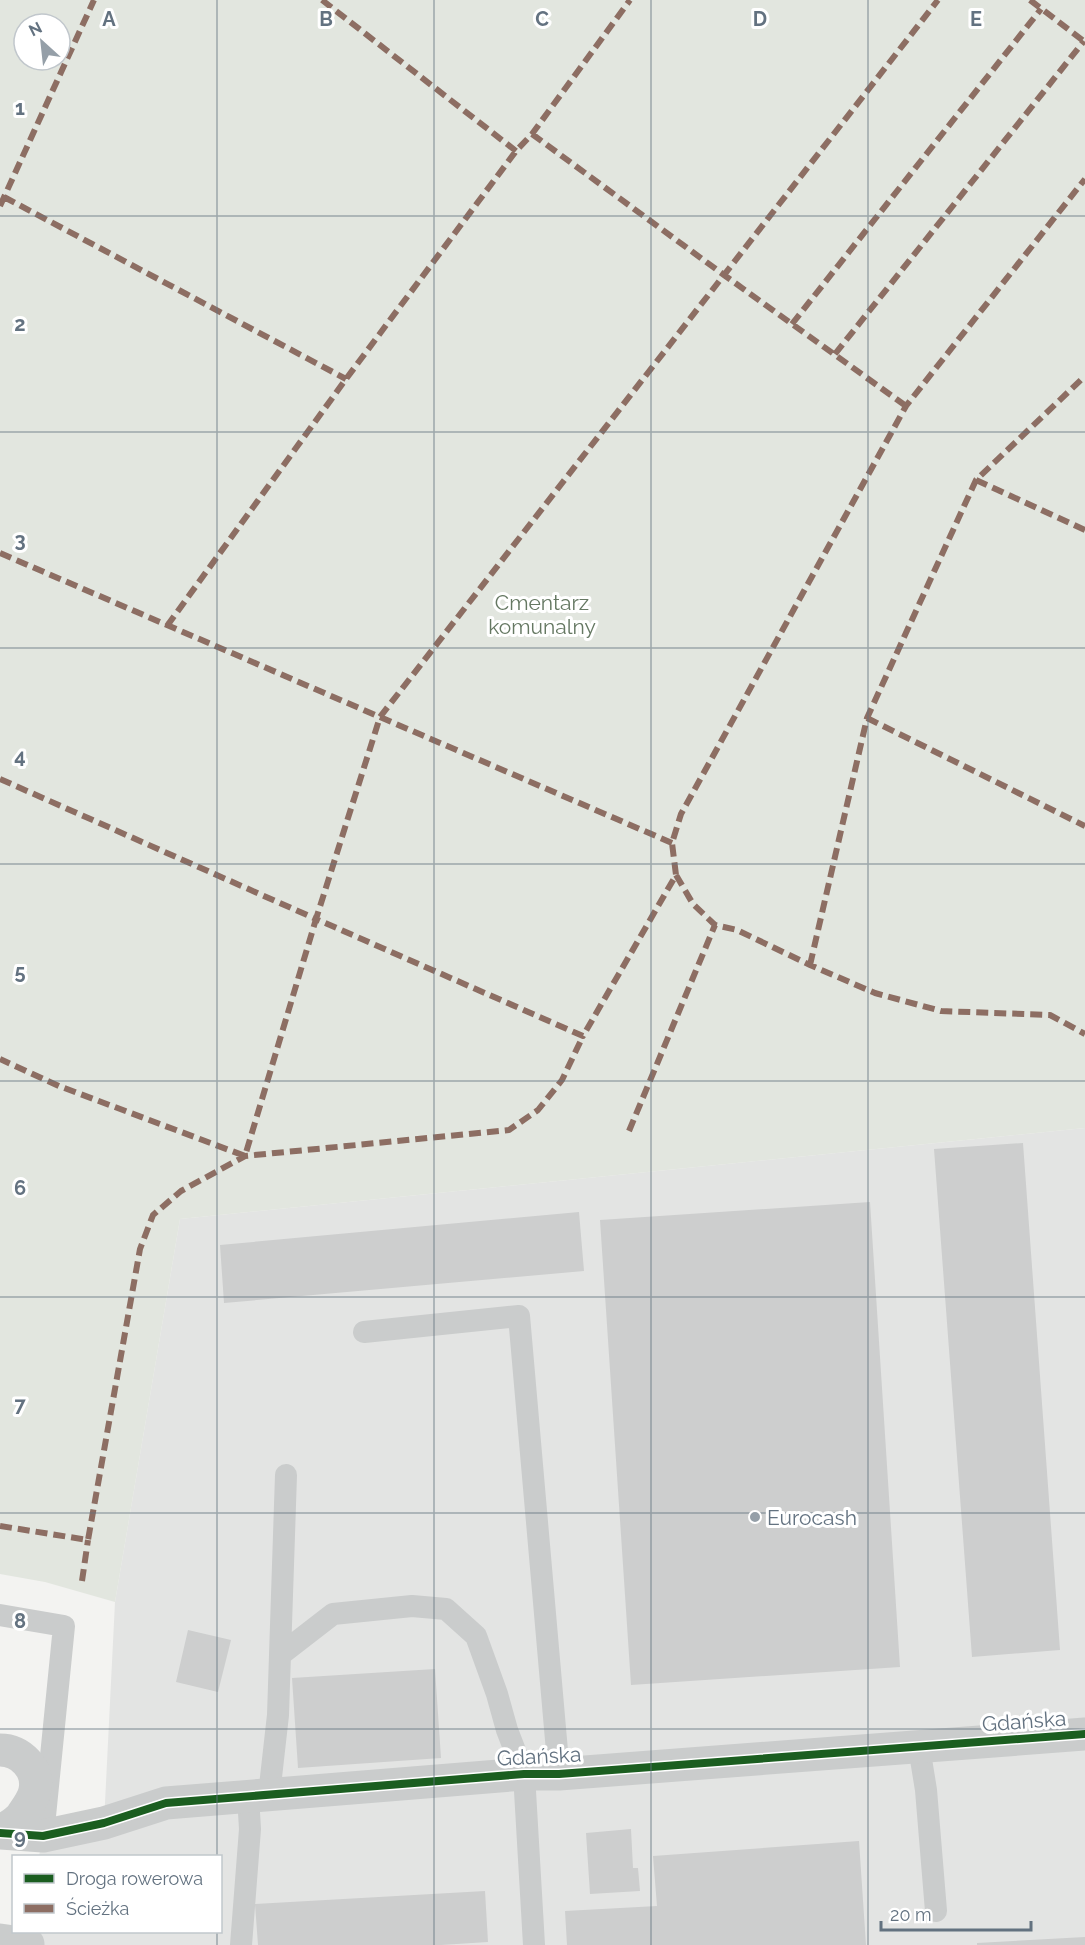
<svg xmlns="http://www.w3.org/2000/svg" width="1085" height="1945" font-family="Raleway,sans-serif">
  <rect width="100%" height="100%" fill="#f3f3f1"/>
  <path fill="#e3e4e3" d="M1085 1128V1945H25L27 1932H220V1856H39L43 1836 104 1823 115 1602 180 1219Z"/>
  <path fill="#e2e6df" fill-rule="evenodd" d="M0 0H1085V1128L180 1219 115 1602 45 1582 0 1574ZM24 24H60V60H24Z"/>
  <path fill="#cdcece" d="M1023 1143 1060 1650 972 1657 934 1149Z
    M870 1202 900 1667 631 1685 600 1220Z
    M579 1212 584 1271 224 1303 220 1245Z
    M188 1630 231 1640 218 1692 176 1682Z
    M435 1669 441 1758 298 1768 292 1678Z
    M631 1829 633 1868H638L640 1891 590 1894 586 1833Z
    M859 1841 866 1945H567L565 1911 657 1906 653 1856Z
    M485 1891 488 1942 441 1945H258L255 1904Z
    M1085 1937V1945H977V1943Z"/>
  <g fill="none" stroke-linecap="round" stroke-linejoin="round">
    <path stroke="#cacccc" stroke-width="22" d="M364 1332 519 1316 559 1774
      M0 1615 64 1626 43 1836
      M280 1655 333 1614 412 1606 446 1609 476 1636 497 1694 507 1730 524 1774 534 1945
      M919 1747 926 1790 936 1911
      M269 1795 278 1715 286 1475
      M241 1945 250 1829 248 1796"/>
    <path stroke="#cacccc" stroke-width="33" d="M0 1750C21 1750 39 1769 35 1790 34 1798 26 1809 22 1815 17 1822 7 1827 0 1832
      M0 1833 43 1836 104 1823 166 1803 524 1774H559L1085 1734
      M0 1940 28 1944"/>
    <path stroke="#8d6e63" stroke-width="6" stroke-dasharray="12 6" stroke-linecap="butt" d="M322 0 516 151
      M1030 0 1085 42
      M532 134 724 275 906 406
      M4 197 346 379
      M0 206 94 0
      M792 324 1041 9
      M835 354 1084 41
      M976 480 1085 530
      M0 553 380 717 938 0
      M167 626 346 379 516 151 532 134 630 0
      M867 718 1085 826
      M0 779 316 919 245 1156 59 1086 0 1059
      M672 843 380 717 316 919 583 1036 676 875 672 843 681 814 906 406 1085 179
      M676 875 693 904 715 925 737 930 810 965 875 993 941 1011 1050 1015 1085 1034
      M810 965 867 718 976 480 1085 376
      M629 1131 715 925
      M0 1526 88 1540 140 1249 153 1215 181 1191 245 1156 509 1130 538 1110 562 1080 583 1036
      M82 1581 88 1540"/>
    <g stroke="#fff" stroke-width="11">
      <path id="cycleway" d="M0 1833 43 1836 104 1823 166 1803 524 1774H559L1085 1734"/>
    </g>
    <use href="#cycleway" stroke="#1b5e20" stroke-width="8"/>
  </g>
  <path fill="none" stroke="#637280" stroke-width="1.5" stroke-opacity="0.55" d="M217 0V1856M434 0V1945M651 0V1945M868 0V1945M0 216H1085M0 432H1085M0 648H1085M0 864H1085M0 1081H1085M0 1297H1085M0 1513H1085M0 1729H1085M217 1932V1945"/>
  <circle fill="#959fa8" stroke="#fff" stroke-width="2" cx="755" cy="1517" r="6"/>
  <g text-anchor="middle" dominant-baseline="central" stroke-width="6" stroke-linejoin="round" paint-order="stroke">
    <g font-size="21" fill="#657862" stroke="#fff">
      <text x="542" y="602">Cmentarz<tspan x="542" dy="24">komunalny</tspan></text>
    </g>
    <g font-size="21" fill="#637280" stroke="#fff" text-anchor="start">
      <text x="767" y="1517">Eurocash</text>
    </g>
    <g font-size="21" fill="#637280" stroke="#fff">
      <text transform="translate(1024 1721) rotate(-4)">Gdańska</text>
      <text transform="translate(539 1756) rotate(-3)">Gdańska</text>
    </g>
  </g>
  <g font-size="20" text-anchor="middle" font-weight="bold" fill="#637280" stroke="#fff" stroke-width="6" stroke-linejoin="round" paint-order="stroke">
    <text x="109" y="26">A</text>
    <text x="326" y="26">B</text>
    <text x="542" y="26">C</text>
    <text x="760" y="26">D</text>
    <text x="976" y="26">E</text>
    <text x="20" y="115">1</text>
    <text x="20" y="331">2</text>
    <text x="20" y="547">3</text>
    <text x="20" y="763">4</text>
    <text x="20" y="979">5</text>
    <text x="20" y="1195">6</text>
    <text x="20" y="1412">7</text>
    <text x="20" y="1628">8</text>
    <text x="20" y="1844">9</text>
  </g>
  <rect x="12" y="1855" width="210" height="78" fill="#ffffff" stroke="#c1c7cc" stroke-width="1.5"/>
  <rect x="24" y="1874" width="30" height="9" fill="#1b5e20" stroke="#c1c7cc" stroke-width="1.5"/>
  <text x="66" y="1885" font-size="18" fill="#637280">Droga rowerowa</text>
  <rect x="24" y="1904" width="30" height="9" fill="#8d6e63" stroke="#c1c7cc" stroke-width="1.5"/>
  <text x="66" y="1915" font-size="18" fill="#637280">Ścieżka</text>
  <g transform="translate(42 42) rotate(333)"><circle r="28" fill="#ffffff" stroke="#c1c7cc" stroke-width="1.5"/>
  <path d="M0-4.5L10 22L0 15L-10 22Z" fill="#959fa8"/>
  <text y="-9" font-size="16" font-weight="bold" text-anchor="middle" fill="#637280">N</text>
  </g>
  <path d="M881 1921v9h150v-9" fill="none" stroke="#637280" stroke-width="3"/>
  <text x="890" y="1921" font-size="18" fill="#637280" stroke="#ffffff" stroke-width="4.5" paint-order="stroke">20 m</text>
</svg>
